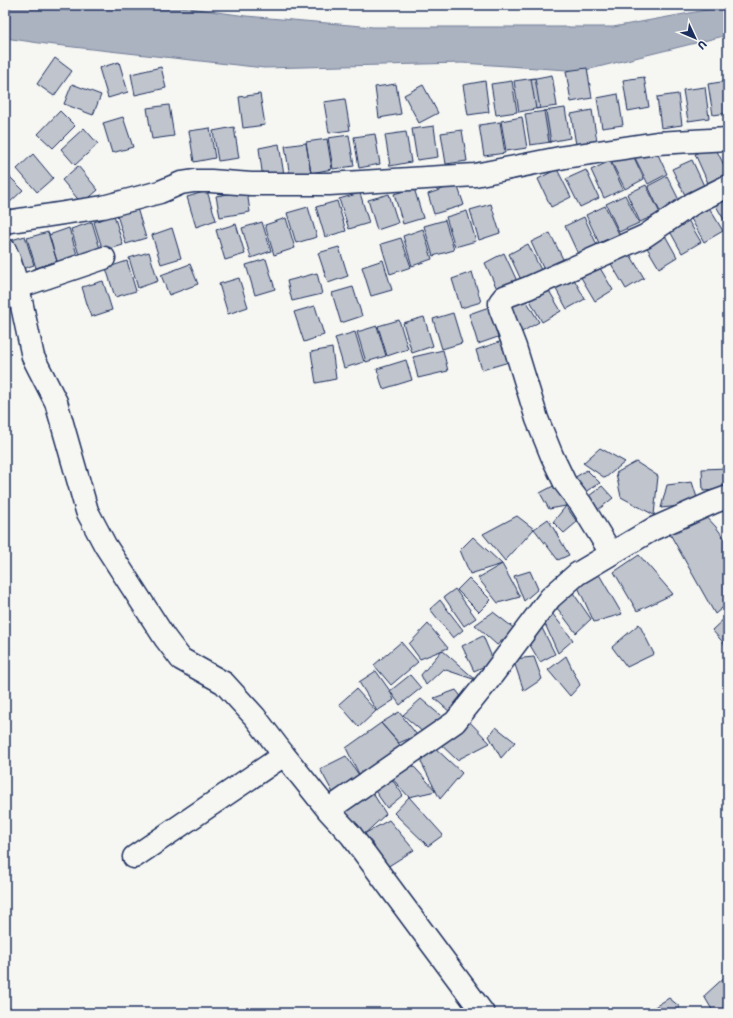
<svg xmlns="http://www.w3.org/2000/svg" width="733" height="1018" font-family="'Shantell Sans',sans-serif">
  <rect width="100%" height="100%" fill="#f6f6f2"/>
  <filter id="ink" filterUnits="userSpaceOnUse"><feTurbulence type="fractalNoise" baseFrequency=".025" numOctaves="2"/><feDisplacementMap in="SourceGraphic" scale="8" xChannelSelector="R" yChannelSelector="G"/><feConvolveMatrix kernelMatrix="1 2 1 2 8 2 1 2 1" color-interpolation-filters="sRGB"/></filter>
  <g filter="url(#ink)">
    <path fill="#abb2c0" stroke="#717e99" d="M5 5H168L246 16 373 27H613L728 6V35L582 71 462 63 264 68 46 44 5 38Z"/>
    <path fill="#c0c4cd" stroke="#1b2f5e" d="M55 58 72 71 54 96 37 84Z
      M119 62 128 92 108 98 99 68Z
      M161 67 166 88 135 95 131 74Z
      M587 68 592 98 571 102 566 71Z
      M552 75 557 106 536 109 531 79Z
      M644 77 649 107 628 111 623 80Z
      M535 78 540 108 519 112 514 81Z
      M485 81 489 112 468 115 463 85Z
      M512 81 517 112 496 115 491 84Z
      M728 81V113L713 115 708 84Z
      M72 84 101 95 93 115 64 104Z
      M396 84 401 114 379 118 375 87Z
      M423 85 438 113 419 123 404 95Z
      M705 87 709 118 688 121 683 90Z
      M260 94 265 125 243 128 239 97Z
      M618 94 623 125 602 128 597 98Z
      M678 94 682 125 661 128 657 97Z
      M345 99 350 130 329 133 324 102Z
      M169 105 174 136 152 139 147 108Z
      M565 108 570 138 549 142 544 111Z
      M592 110 597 141 576 145 571 114Z
      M60 111 75 126 53 148 38 134Z
      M546 111 551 142 530 145 525 114Z
      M123 117 133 147 112 153 103 123Z
      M522 117 527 148 506 151 501 121Z
      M500 122 505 153 484 156 479 125Z
      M434 126 438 157 417 160 412 129Z
      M234 127 239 158 218 161 213 131Z
      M84 128 98 144 75 165 61 149Z
      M210 128 215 158 194 162 189 131Z
      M462 130 467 161 446 164 441 133Z
      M406 132 411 162 390 166 385 135Z
      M375 134 380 164 359 168 354 137Z
      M349 135 354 166 333 169 328 138Z
      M327 139 332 169 311 173 306 142Z
      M306 143 311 173 290 177 285 146Z
      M279 144 284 175 263 179 259 148Z
      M714 145 728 173 708 183 695 154Z
      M654 146 667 174 648 184 634 156Z
      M631 151 644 179 625 189 611 161Z
      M33 154 53 178 37 192 17 169Z
      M692 160 705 188 686 197 672 169Z
      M610 161 623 189 604 198 591 170Z
      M78 166 98 190 82 204 62 180Z
      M557 169 571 197 551 207 538 179Z
      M586 170 599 198 580 207 566 179Z
      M5 172 23 190 7 205 5 203Z
      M667 176 681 204 661 214 648 186Z
      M457 184 464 205 434 214 428 194Z
      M646 185 660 213 640 222 627 194Z
      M414 188 423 218 403 224 394 194Z
      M207 191 216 220 196 227 187 197Z
      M247 191 250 212 220 217 216 196Z
      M360 193 369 223 349 229 339 199Z
      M389 194 398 223 377 230 368 200Z
      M625 195 639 223 619 232 606 204Z
      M728 196V227L715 204Z
      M337 201 346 231 325 237 316 207Z
      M491 204 500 233 479 240 470 210Z
      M707 204 723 231 704 242 689 215Z
      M605 206 619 234 599 243 586 215Z
      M308 207 317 237 296 243 287 213Z
      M137 208 146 238 126 244 117 215Z
      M467 211 476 241 455 247 446 217Z
      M114 215 123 245 103 251 94 222Z
      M685 215 701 242 682 253 667 226Z
      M584 217 597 245 578 254 565 226Z
      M286 218 295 248 274 255 265 225Z
      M445 220 454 250 433 256 424 226Z
      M92 222 101 252 80 258 71 229Z
      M262 222 271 251 251 258 242 228Z
      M236 224 245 254 225 260 216 230Z
      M69 228 78 258 58 265 49 235Z
      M172 228 181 258 161 264 152 235Z
      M423 229 432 259 412 266 403 236Z
      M662 230 677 257 659 268 643 241Z
      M48 232 57 261 36 268 27 238Z
      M550 233 564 261 544 270 531 242Z
      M25 236 34 265 13 272 5 242Z
      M401 238 411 267 390 274 381 244Z
      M528 244 542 272 522 282 509 254Z
      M339 247 348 276 328 283 318 253Z
      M628 251 644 278 626 289 610 262Z
      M149 252 158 281 138 288 129 258Z
      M504 253 517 281 498 291 485 263Z
      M266 259 275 289 255 295 246 265Z
      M383 260 392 290 371 296 362 267Z
      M127 261 136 291 115 297 106 268Z
      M597 263 613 290 595 301 579 274Z
      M190 264 198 284 169 295 161 275Z
      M472 272 481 302 461 308 452 279Z
      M570 272 585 299 567 309 552 282Z
      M317 273 322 294 292 301 287 281Z
      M239 278 248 307 228 314 219 284Z
      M103 281 112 310 91 317 82 287Z
      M545 284 561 311 542 322 527 295Z
      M353 287 362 316 341 323 332 293Z
      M523 295 539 322 520 333 504 306Z
      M315 306 324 335 304 342 294 312Z
      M489 307 498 337 478 344 469 314Z
      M453 313 462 343 442 349 433 319Z
      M424 317 433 346 412 353 403 323Z
      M399 320 408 349 387 356 378 326Z
      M377 326 386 356 366 362 357 332Z
      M355 332 364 362 344 368 335 338Z
      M505 340 512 361 482 370 476 350Z
      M332 348 336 379 316 383 311 352Z
      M443 350 448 371 418 378 413 357Z
      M406 360 412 380 383 389 377 369Z
      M600 448 625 462 605 478 583 463Z
      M636 462 658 476 654 515 621 497 616 473Z
      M728 468V489L703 491 702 469Z
      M587 470 600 483 583 493 569 481Z
      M692 482 699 504 661 508 667 485Z
      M557 484 566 506 549 509 540 493Z
      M602 486 613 498 594 513 589 496Z
      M566 506 577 522 564 533 553 522Z
      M703 513 716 527 728 543V603L715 614 670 534Z
      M517 516 534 529 505 561 483 534Z
      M548 519 569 555 558 560 534 529Z
      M473 537 502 564 470 574 460 550Z
      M639 555 673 594 637 611 614 572Z
      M502 564 520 597 498 603 478 578Z
      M530 571 538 589 524 601 514 576Z
      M597 571 622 614 594 622 578 587Z
      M469 578 491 600 479 612 457 590Z
      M569 587 591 619 576 633 551 600Z
      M455 589 476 618 464 626 444 597Z
      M440 600 463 630 453 638 430 609Z
      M548 608 573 640 558 653 541 615Z
      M493 612 515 629 497 645 475 625Z
      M728 615V648L712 630Z
      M539 622 555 654 540 662 524 635Z
      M428 624 448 648 420 659 409 644Z
      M639 624 654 654 627 667 612 647Z
      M483 636 494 662 474 671 462 646Z
      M401 642 418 662 391 685 374 665Z
      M442 650 476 680 443 669 426 685 421 675Z
      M566 656 580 685 570 696 548 670Z
      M534 657 542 679 524 691 513 659Z
      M376 671 390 691 394 700 377 711 359 682Z
      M410 675 421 688 400 705 390 691Z
      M356 689 376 711 359 727 339 704Z
      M456 690 466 703 450 712 434 698Z
      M421 699 447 721 424 733 403 715Z
      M399 712 417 735 399 743 381 723Z
      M466 718 490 743 457 760 436 740Z
      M381 723 406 752 361 778 346 748Z
      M496 727 515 742 501 758 489 736Z
      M433 746 462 773 440 799 421 762Z
      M346 756 361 778 333 793 320 769Z
      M407 759 436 791 409 797 388 774Z
      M388 774 403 795 387 808 373 788Z
      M367 784 386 814 360 838 337 805Z
      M409 797 443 835 428 846 394 813Z
      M389 820 414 850 387 867 364 834Z
      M728 974V1013H714L704 996Z
      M669 998 680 1007 675 1013H658L653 1008Z"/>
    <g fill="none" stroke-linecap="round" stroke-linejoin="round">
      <g stroke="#1b2f5e" stroke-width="25">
        <path id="minor" d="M5 222 103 207 160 192 181 183 194 181H211L251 184H329L475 175 565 157 657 143 728 139
          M5 250 9 259 18 287 33 357 56 402 87 511 105 545 165 638 181 659 224 683 255 717 284 755 328 810 351 835 483 1013
          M18 287 104 258
          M611 553 581 504 565 483 552 456 537 419 515 347 500 308V302L504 297 528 288 645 236 692 204 728 186
          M328 810 455 722 487 682 550 598 577 574 653 529 714 502 728 497
          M134 857 284 755"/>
      </g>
      <use href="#minor" stroke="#f6f6f2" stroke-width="22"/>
    </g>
  </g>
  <rect width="733" height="1018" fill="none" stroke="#f6f6f2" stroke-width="20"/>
  <rect x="10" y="10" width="713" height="998" fill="none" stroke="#1b2f5e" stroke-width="1.5" filter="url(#ink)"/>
  <g transform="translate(695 38) rotate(134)" stroke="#f6f6f2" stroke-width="3" paint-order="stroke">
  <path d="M0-3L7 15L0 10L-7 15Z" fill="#1b2f5e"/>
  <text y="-6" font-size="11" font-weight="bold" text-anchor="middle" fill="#1b2f5e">U</text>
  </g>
</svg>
